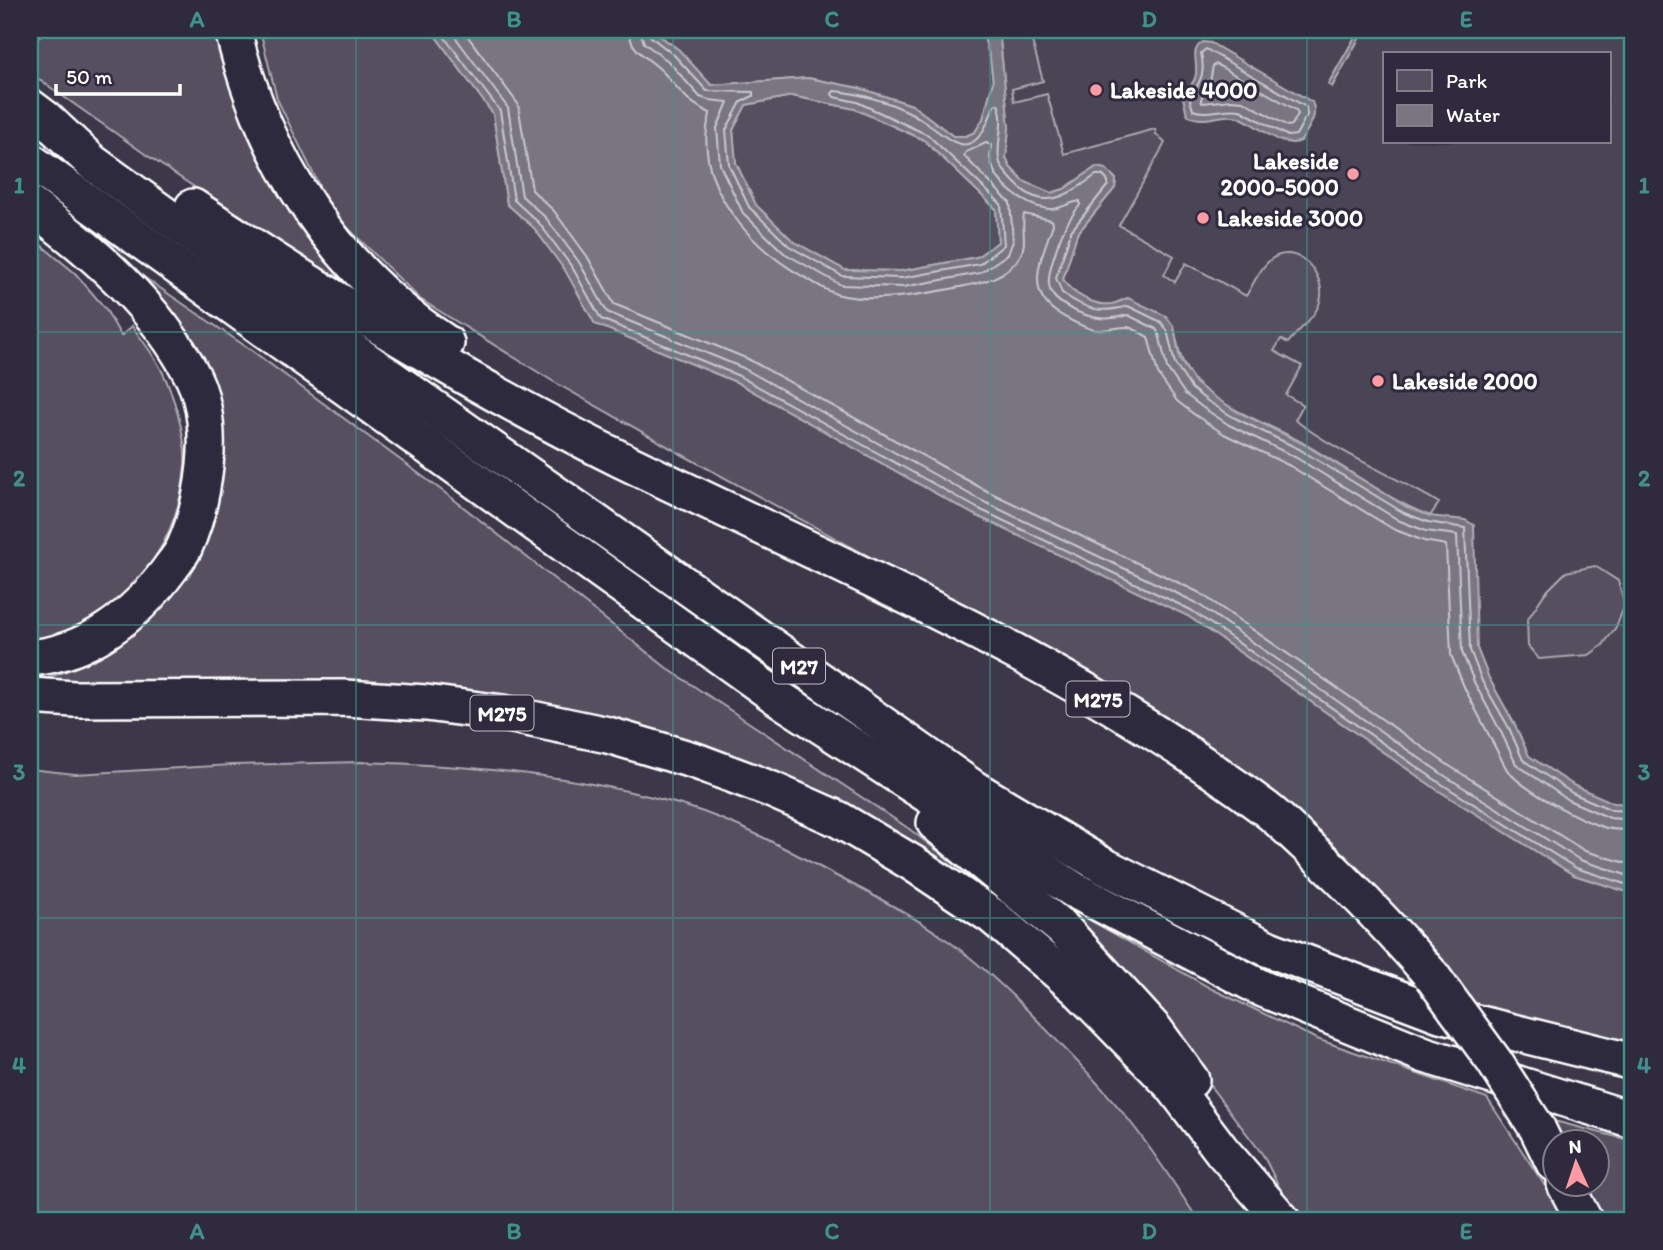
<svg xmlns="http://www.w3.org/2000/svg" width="1663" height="1250" font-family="Itim,sans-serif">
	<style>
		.built { fill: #494455; fill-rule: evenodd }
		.green { fill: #555060; stroke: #aaa8b0; stroke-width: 2 }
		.water { fill: #797682; stroke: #afadb4; stroke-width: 2; fill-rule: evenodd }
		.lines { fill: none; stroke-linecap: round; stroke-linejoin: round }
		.shore { stroke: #c9c8cd; stroke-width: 2 }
		.motorway-casing { stroke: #fff; stroke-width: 40 }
		.motorway { stroke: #2f2a3d; stroke-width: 35 }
		.motorway-bridge-casing { stroke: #fff; stroke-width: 40; stroke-linecap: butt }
		.motorway-bridge { stroke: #2f2a3d; stroke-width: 35 }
		.grid { fill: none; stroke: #3f918b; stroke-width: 2; stroke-opacity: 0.55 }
		.poi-dot { fill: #ff9aa2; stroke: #2f2a3d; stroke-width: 2.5 }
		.labels { text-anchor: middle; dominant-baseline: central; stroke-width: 6; stroke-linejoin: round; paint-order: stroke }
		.shield { fill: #2f2a3d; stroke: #c1bfc5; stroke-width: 2 }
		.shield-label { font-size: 21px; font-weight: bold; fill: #fff }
		.poi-label { font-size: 23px; font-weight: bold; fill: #fff; stroke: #2f2a3d; text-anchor: start }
		.neatline { fill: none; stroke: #3f918b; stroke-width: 2.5 }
		.grid-label { font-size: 23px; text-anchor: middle; font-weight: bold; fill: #3f918b }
	</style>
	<rect width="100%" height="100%" fill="#3c3749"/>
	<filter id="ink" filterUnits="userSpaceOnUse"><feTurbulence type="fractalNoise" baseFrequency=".0143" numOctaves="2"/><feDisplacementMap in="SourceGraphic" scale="14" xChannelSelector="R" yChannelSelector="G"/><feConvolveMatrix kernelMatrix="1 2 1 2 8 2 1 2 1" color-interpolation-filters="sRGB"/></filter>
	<g filter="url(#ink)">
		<path class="built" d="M302 30H1633V1000ZM1385 54H1609V142H1385Z"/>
		<g class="green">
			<path d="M44 30H220L378 310 145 154 30 73V50Z"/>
			<path d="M260 30H431L493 114 507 204 534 228 567 272 595 324 736 382 973 514 1188 616 1436 789 1574 875 1624 891H1633V1052L1486 1018 1268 792 1178 725 681 454 554 382 420 299 346 226 328 204 277 99Z"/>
			<path d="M652 30H982L990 58 993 82 983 119 975 132 966 136H953L912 105 859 88 808 78 711 85 679 50Z"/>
			<path d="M999 30H1029L1043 81 1012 89 1014 102 1047 94 1064 154 1155 129 1156 134 1165 143 1119 225 1174 256 1164 275 1175 282 1186 263 1246 296C1253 285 1259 269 1270 260 1297 239 1330 277 1319 305 1313 320 1297 331 1288 343L1281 339 1274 351 1302 366 1286 395 1303 405 1295 420C1340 454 1391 474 1439 503L1430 516C1386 499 1347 468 1305 444 1270 424 1229 412 1198 385 1182 369 1178 348 1174 327L1128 298C1123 300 1117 303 1112 304 1095 307 1070 294 1063 279L1077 234 1115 188 1116 179 1105 169 1096 167 1064 189 1051 193 1023 181 1010 167 1006 157 1009 128Z"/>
			<path d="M792 96 855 109 924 140 996 209 998 242 977 257 901 271 845 270 793 241 756 205 736 163 733 130 746 105Z"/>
			<path d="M30 236 75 273 105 308 121 336 132 326C142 340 154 355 162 371 173 393 187 439 185 464 181 530 143 593 85 625 68 634 48 639 30 646Z"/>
			<path d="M110 254 251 350 452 498 668 669 908 828 1024 918 912 849 643 729 30 685 74 668 140 629 199 560 219 485 218 412Z"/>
			<path d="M1595 566 1618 581 1625 605 1616 627 1603 645 1589 655 1539 659 1528 646 1527 620 1545 593 1566 572Z"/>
			<path d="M360 762C469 765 580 775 685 806 735 821 783 847 829 872 868 893 908 912 944 938 979 962 1010 992 1039 1022 1071 1055 1104 1088 1132 1124 1156 1155 1177 1188 1198 1220H30V769L75 774 232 765Z"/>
			<path d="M1026 884 1212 989 1317 1039 1487 1098 1555 1201 1565 1220H1296L1263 1155 1174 1039Z"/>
			<path d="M1550 1120 1633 1141V1220H1603L1583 1184H1596V1142L1561 1141Z"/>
		</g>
		<g class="water">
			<path d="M431 30H652L679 50 711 85 808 78 859 88 912 105 953 136H966L975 132 983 119 993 82 990 58 982 30H999L1009 128 1006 158 1010 167 1023 181 1051 193 1064 189 1096 167 1106 169 1116 179 1115 188 1077 234 1063 279C1070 293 1095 307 1112 304 1117 303 1123 300 1128 298L1166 316 1174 327 1180 360 1196 383 1210 394 1236 411 1302 443 1407 507 1430 516 1465 520 1474 525 1477 648 1489 678 1515 725 1529 756 1575 786 1614 803 1633 804V891H1624L1574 875 1436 789 1188 616 973 514 736 382 595 324 566 272 534 228 507 204 493 114ZM792 96 855 109 924 140 996 209 998 242 977 257 901 271 845 270 793 241 756 205 736 163 733 130 746 105Z"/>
			<path d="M1359 30H1364L1332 87 1328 84Z"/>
			<path d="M1203 42 1211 43 1312 102C1319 116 1308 128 1301 141 1282 150 1258 125 1241 118 1223 110 1203 127 1187 114L1183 98C1186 92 1192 85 1195 78 1200 64 1188 51 1203 42Z"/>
		</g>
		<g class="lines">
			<g class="shore">
				<path d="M439 30 500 111 514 200 539 223 572 267 601 319 739 376 977 508 1191 610 1440 783 1576 868 1625 884H1633"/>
				<path d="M450 30 508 108 522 196 546 218 579 262 607 312 743 368 980 500 1195 602 1445 776 1580 860 1626 875H1633"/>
				<path d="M463 30 518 104 532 190 554 211 587 256 614 304 748 359 985 490 1200 593 1451 767 1585 851 1633 865"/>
				<path d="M629 30C630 52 648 57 662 71 680 90 685 101 710 113 710 118 707 123 707 128 700 191 751 247 802 276 814 282 827 292 840 295 874 303 917 295 950 289 975 284 1006 280 1020 256 1028 243 1021 228 1024 214L1052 220 1053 224C1042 257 1022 293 1061 315 1072 321 1084 328 1096 330 1107 331 1121 326 1128 327 1134 328 1142 334 1148 337L1158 374 1177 401 1195 415 1224 434 1290 466 1393 529 1424 541 1446 545 1451 655 1465 689 1507 770C1524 791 1580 820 1606 828 1614 830 1624 830 1633 830"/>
				<path d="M640 30 644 43 668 61 700 97 709 100 728 102 717 128 720 165 743 213 784 253 841 285 903 287 980 273 1008 254 1013 241 1010 203 964 156 966 152 986 143 991 145C991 151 989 156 991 162 996 185 1025 206 1048 209 1059 210 1070 202 1080 201V205C1066 223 1062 231 1055 253 1044 287 1045 298 1080 313 1098 320 1109 320 1128 315L1156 329 1159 334 1167 368 1185 394 1202 407 1229 425 1295 457 1400 521 1426 531 1457 535 1462 652 1475 684 1501 732 1516 764 1568 800 1610 818 1633 820"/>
				<path d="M649 30 651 37 674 55 707 91 753 92V96L741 102 726 130 729 165 749 207 789 246 842 276 902 278 980 264 1004 245 1001 204 928 135 857 102 834 97 832 94 834 91C858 93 886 101 907 111 944 128 971 180 994 105L998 104C1006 122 996 140 999 159 1000 168 1008 175 1014 182 1044 214 1068 195 1096 175H1102L1108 181V185L1071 231 1056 278 1062 293C1087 310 1099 314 1128 306L1161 322 1167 330 1175 364 1191 388 1206 400 1233 417 1299 449 1404 513 1428 522 1465 528 1470 650 1482 681 1509 728 1523 760 1572 793 1612 810 1633 811"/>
				<path d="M1206 49 1306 107 1307 115 1296 135 1288 136 1240 110C1225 107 1207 116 1193 110L1190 100C1200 80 1206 75 1201 53Z"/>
				<path d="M1216 64 1296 110 1298 114 1292 125 1288 126 1243 101 1232 100 1202 103 1201 99 1210 82 1213 66Z"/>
			</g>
			<defs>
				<g id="motorway">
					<path d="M233 30C263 159 335 270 446 343"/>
					<path d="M30 107 46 119 93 163 367 361 973 788 1102 865 1269 949 1440 1014 1633 1062"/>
					<path d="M30 161 777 697 1074 890 1263 989 1425 1055 1633 1120"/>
					<path d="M30 205C93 251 157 306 193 377 206 403 208 438 205 466 202 494 196 522 184 548 180 556 174 563 169 570 135 616 88 653 30 658"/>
					<path d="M193 207C330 298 470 385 618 458 837 565 1070 661 1266 809 1279 819 1292 832 1304 843 1350 885 1391 929 1432 976"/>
					<path d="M30 696 74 699 345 698 426 703 503 713 608 735 696 761 770 789 838 819 914 864 992 916 1078 989 1172 1085 1222 1151 1282 1220"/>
					<path d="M935 823 1063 929 1155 1030 1191 1080"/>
					<path d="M1537 1128 1554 1163"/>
					<path d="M1565 1184 1584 1220"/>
				</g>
			</defs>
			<use href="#motorway" class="motorway-casing"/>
			<use href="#motorway" class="motorway"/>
			<defs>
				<path id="motorway-bridge" d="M1432 976 1494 1061 1537 1128"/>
			</defs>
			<use href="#motorway-bridge" class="motorway-bridge-casing"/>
			<use href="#motorway-bridge" class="motorway-bridge"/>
		</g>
	</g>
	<path class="grid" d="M356 30V1220M673 30V1220M990 30V1220M1307 30V1220M30 332H1633M30 625H1633M30 918H1633"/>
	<g class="poi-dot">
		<circle cx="1096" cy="90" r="7"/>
		<circle cx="1353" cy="174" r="7"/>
		<circle cx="1203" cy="218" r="7"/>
		<circle cx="1378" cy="381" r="7"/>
	</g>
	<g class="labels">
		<g class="shield">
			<rect x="773" y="648.5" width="52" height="35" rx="5"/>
			<rect x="1066.5" y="681.5" width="63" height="35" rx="5"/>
			<rect x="470.5" y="695.5" width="63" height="35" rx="5"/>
		</g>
		<g class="shield-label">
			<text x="799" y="666">M27</text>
			<text x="1098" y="699">M275</text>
			<text x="502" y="713">M275</text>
		</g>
		<g class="poi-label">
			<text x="1110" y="90">Lakeside 4000</text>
			<text x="1339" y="161" text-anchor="end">Lakeside<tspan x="1339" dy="26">2000-5000</tspan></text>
			<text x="1217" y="218">Lakeside 3000</text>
			<text x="1392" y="381">Lakeside 2000</text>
		</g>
	</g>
	<rect width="1663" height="1250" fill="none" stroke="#2f2a3d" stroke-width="77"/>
	<rect x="1383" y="52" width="228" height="91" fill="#2f2a3d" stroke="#827f8b" stroke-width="2"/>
	<rect x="1397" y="70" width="35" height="21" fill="#555060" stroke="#827f8b" stroke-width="2"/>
	<text x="1446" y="88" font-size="21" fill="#ffffff">Park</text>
	<rect x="1397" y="105" width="35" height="21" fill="#797682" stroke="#827f8b" stroke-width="2"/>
	<text x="1446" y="122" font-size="21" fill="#ffffff">Water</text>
	<g transform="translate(1576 1163) rotate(357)"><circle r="33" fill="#2f2a3d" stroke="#827f8b" stroke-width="2"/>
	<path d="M0-5L12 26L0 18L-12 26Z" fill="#ff9aa2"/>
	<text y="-10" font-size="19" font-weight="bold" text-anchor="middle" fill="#ffffff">N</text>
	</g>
	<path d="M56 84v10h124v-10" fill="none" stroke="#ffffff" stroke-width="3.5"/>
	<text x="66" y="84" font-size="21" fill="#ffffff" stroke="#2f2a3d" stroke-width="5" paint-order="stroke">50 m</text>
	<rect x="38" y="38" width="1586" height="1174" class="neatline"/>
	<g class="grid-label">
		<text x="197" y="27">A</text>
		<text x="514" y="27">B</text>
		<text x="832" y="27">C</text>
		<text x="1149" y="27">D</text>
		<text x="1466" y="27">E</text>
		<text x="19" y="193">1</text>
		<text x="1644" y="193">1</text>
		<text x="19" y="486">2</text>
		<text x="1644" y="486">2</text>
		<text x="19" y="780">3</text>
		<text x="1644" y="780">3</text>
		<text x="19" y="1073">4</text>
		<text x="1644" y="1073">4</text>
		<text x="197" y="1239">A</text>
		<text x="514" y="1239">B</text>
		<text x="832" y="1239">C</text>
		<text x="1149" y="1239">D</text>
		<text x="1466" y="1239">E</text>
	</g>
</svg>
